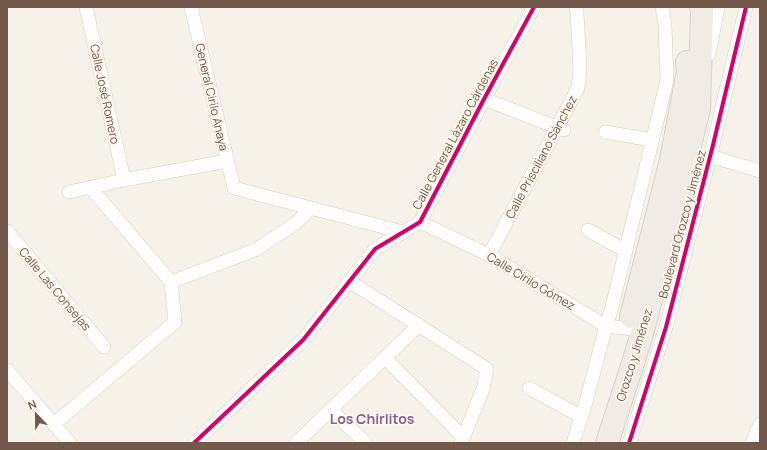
<svg xmlns="http://www.w3.org/2000/svg" width="767" height="450" font-family="Manrope,sans-serif">
	<style>
		.lines { fill: none; stroke-linecap: round; stroke-linejoin: round }
		.minor-casing { stroke: #d5cfc9; stroke-width: 14 }
		.trunk-casing { stroke: #d8cfca; stroke-width: 24 }
		.minor { stroke: #fefdfc; stroke-width: 13 }
		.trunk { stroke: #f1ebe5; stroke-width: 22 }
		.cycleway-casing { stroke: #fef7ec; stroke-width: 6 }
		.cycleway { stroke: #d6006c; stroke-width: 4 }
		.labels { text-anchor: middle; dominant-baseline: central; stroke-width: 3.5; stroke-linejoin: round; paint-order: stroke }
		.street-label { font-size: 12px; fill: #73594b; stroke: #fef7ec }
		.quarter-label { font-size: 14px; font-weight: bold; fill: #806390; stroke: #fef7ec }
	</style>
	<rect width="100%" height="100%" fill="#f6f2ea"/>
	<g class="lines">
		<defs>
			<g id="minor">
				<path d="M86 7 124 180"/>
				<path d="M191 7 234 188 403 232"/>
				<path d="M709 54 718 7"/>
				<path d="M484 99 564 130"/>
				<path d="M605 132 652 140"/>
				<path d="M710 156 760 171"/>
				<path d="M91 188 171 282"/>
				<path d="M69 192 124 180 227 161"/>
				<path d="M420 222 489 255 606 326 643 330"/>
				<path d="M588 230 626 251"/>
				<path d="M7 231 104 347"/>
				<path d="M489 255 578 88 580 68 577 13 576 7"/>
				<path d="M349 281 487 369 483 389 461 443"/>
				<path d="M171 282 255 250 296 223 311 208"/>
				<path d="M385 358 463 437"/>
				<path d="M7 370 70 443"/>
				<path d="M529 388 582 417"/>
				<path d="M331 410 366 443"/>
				<path d="M54 424 175 322 171 282"/>
				<path d="M194 443 303 340 375 249 420 222 484 99 534 7"/>
				<path d="M296 443 419 325"/>
				<path d="M573 443 586 402 606 326 611 311 667 80 665 26 662 7"/>
				<path d="M629 443 666 327 713 145 746 7"/>
				<path d="M752 443 760 424"/>
			</g>
			<g id="trunk">
				<path d="M631 317 671 160 688 71 687 62"/>
				<path d="M607 443 633 363 643 330 667 239 699 109 702 10 701 7"/>
			</g>
		</defs>
		<use href="#minor" class="minor-casing"/>
		<use href="#trunk" class="trunk-casing"/>
		<use href="#minor" class="minor"/>
		<use href="#trunk" class="trunk"/>
		<defs>
			<g id="cycleway">
				<path d="M194 443 303 340 375 249 420 222 484 99 534 7"/>
				<path d="M629 443 666 327 713 145 746 7"/>
			</g>
		</defs>
		<use href="#cycleway" class="cycleway-casing"/>
		<use href="#cycleway" class="cycleway"/>
	</g>
	<g class="labels">
		<g class="street-label">
			<text transform="translate(105 94) rotate(78)">Calle José Romero</text>
			<text transform="translate(212 97) rotate(77)">General Cirilo Anaya</text>
			<text transform="translate(455 134) rotate(-62)">Calle General Lázaro Cárdenas</text>
			<text transform="translate(541 157) rotate(-62)">Calle Prisciliano Sánchez</text>
			<text transform="translate(682 224) rotate(-75)">Boulevard Orozco y Jiménez</text>
			<text transform="translate(531 281) rotate(31)">Calle Cirilo Gómez</text>
			<text transform="translate(55 289) rotate(50)">Calle Las Consejas</text>
			<text transform="translate(634 355) rotate(-73)">Orozco y Jiménez</text>
		</g>
		<g class="quarter-label">
			<text x="372" y="418">Los Chirlitos</text>
		</g>
	</g>
	<rect width="767" height="450" fill="none" stroke="#73594b" stroke-width="16"/>
	<g transform="translate(36 414) rotate(338)" stroke="#fef7ec" stroke-width="3" paint-order="stroke">
	<path d="M0-3L7 15L0 10L-7 15Z" fill="#73594b"/>
	<text y="-6" font-size="11" font-weight="bold" text-anchor="middle" fill="#73594b">N</text>
	</g>
</svg>
